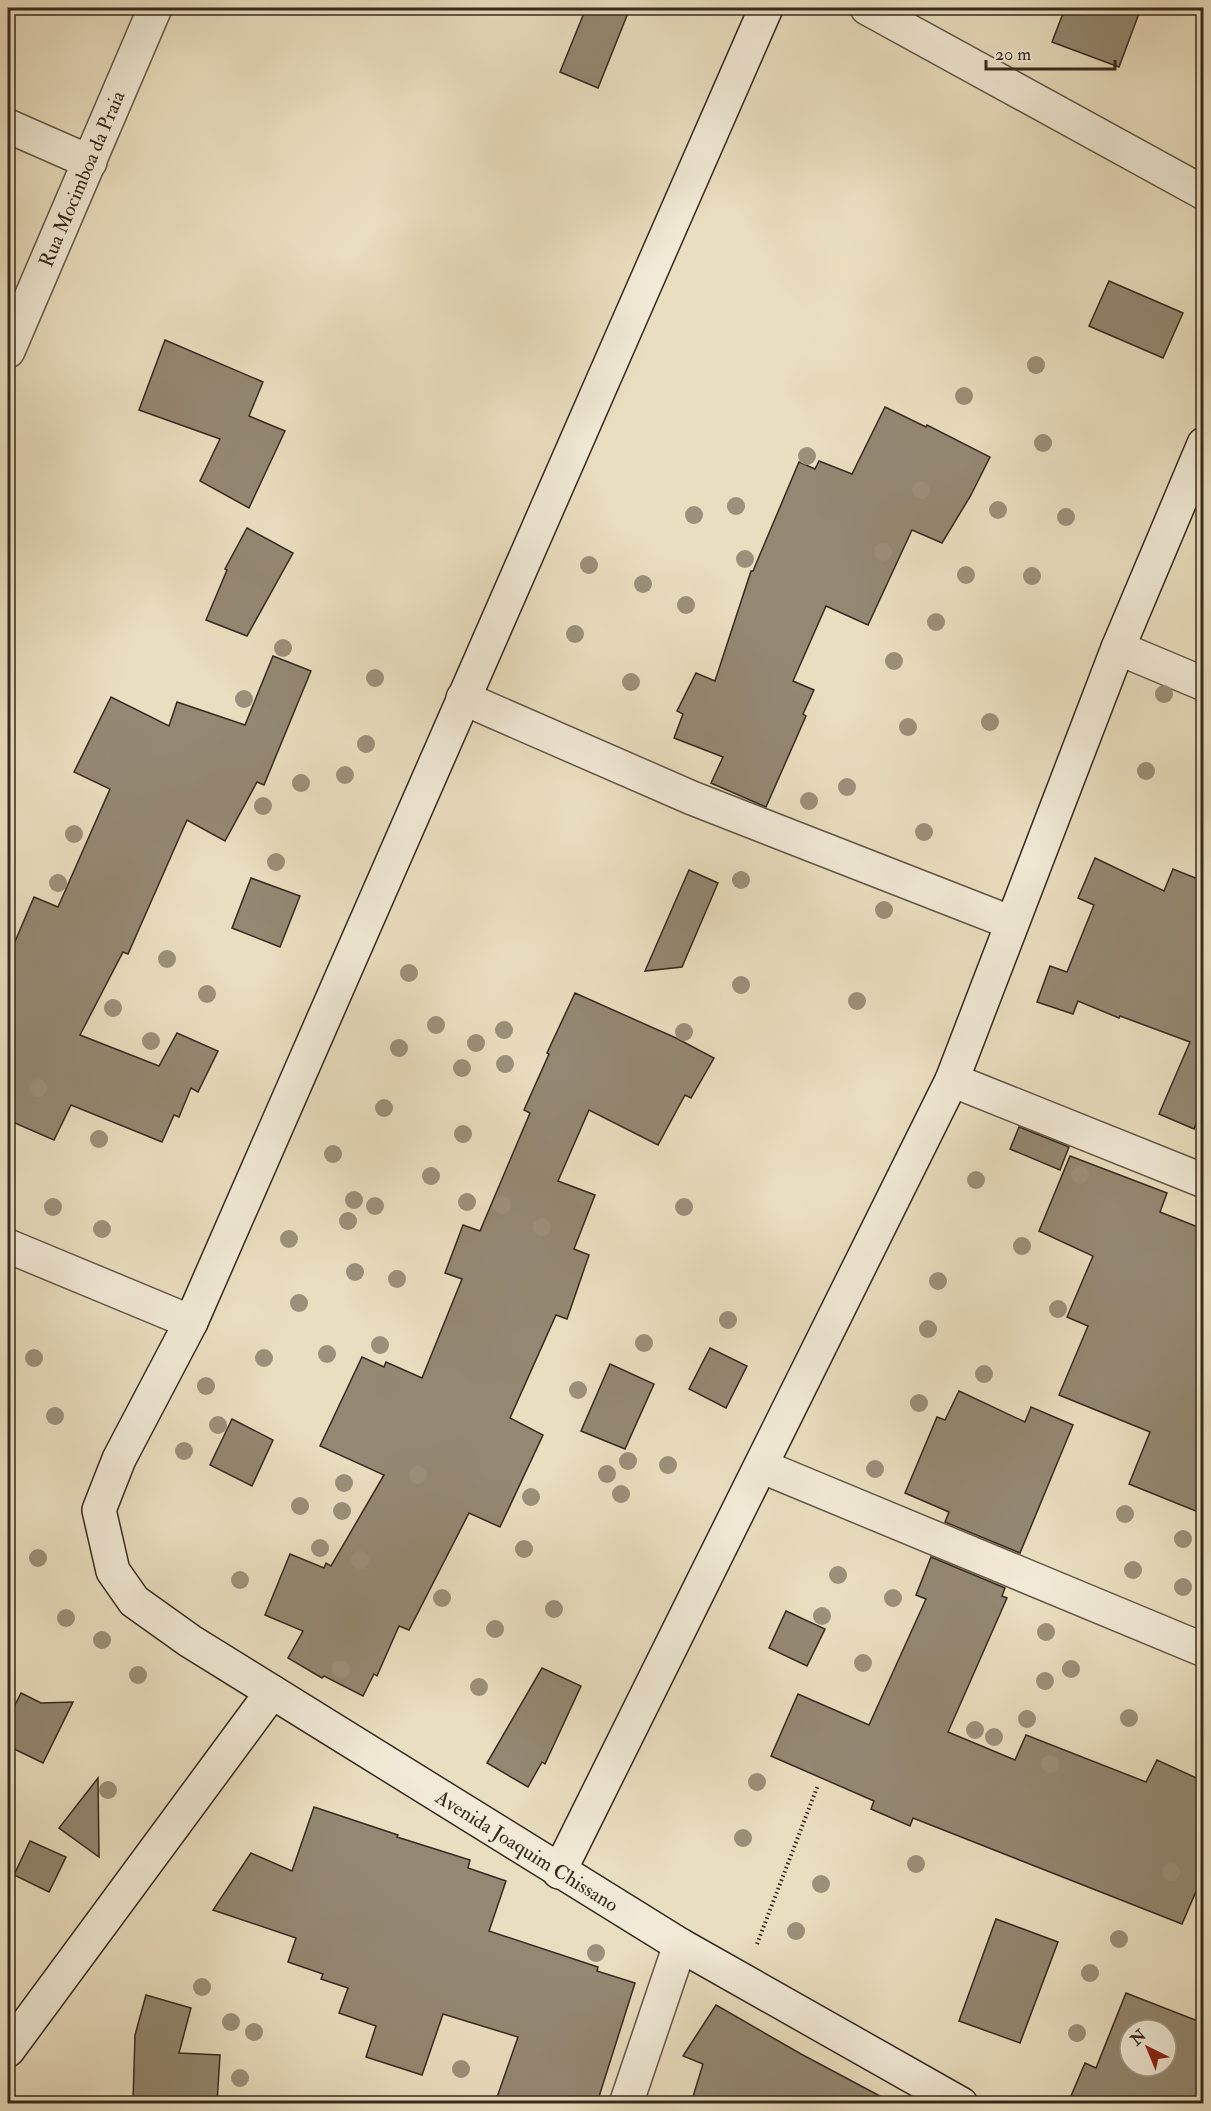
<svg xmlns="http://www.w3.org/2000/svg" width="1211" height="2111" font-family="'IM FELL Double Pica',serif">
	<style>
		.building { fill: #948872; stroke: #372b1e; stroke-width: 1.5; fill-rule: evenodd }
		.lines { fill: none; stroke-linecap: round; stroke-linejoin: round }
		.street-casing { stroke: #645846; stroke-width: 36 }
		.secondary-casing { stroke: #372b1e; stroke-width: 36 }
		.path { stroke: #372b1e; stroke-width: 4; stroke-dasharray: 1.5 3; stroke-linecap: butt }
		.street { stroke: #f1ead6; stroke-width: 33 }
		.secondary { stroke: #f1ead6; stroke-width: 33 }
		.tree { fill: #9c907a }
		.labels { text-anchor: middle; dominant-baseline: central; stroke-width: 4.5; stroke-linejoin: round; paint-order: stroke }
		.street-label { font-size: 20px; fill: #372b1e; stroke: #f1ead6 }
	</style>
	<rect width="100%" height="100%" fill="#eadec0"/>
	<filter id="stains"><feTurbulence type="fractalNoise" baseFrequency=".00333" numOctaves="4"/><feColorMatrix values="0 0 0 0 .2 0 0 0 0 .09 0 0 0 0 .02 0 0 0 .5 -.17"/></filter>
	<radialGradient id="worn" r=".72"><stop offset=".6" stop-color="#630" stop-opacity="0"/><stop offset="1" stop-color="#630" stop-opacity=".3"/></radialGradient>
	<g class="building">
		<path d="M586 8H630L598 88 560 72Z"/>
		<path d="M1065 8H1141L1119 67 1052 42Z"/>
		<path d="M1109 281 1183 313 1163 358 1089 326Z"/>
		<path d="M165 340 263 382 249 416 285 431 249 508 200 481 220 439 139 410Z"/>
		<path d="M885 407 926 427 927 425 990 457 971 495 942 543 912 530 868 625 826 606 793 681 814 690 803 714 806 716 766 807 711 783 723 757 674 738 683 714 677 711 696 673 715 681 751 571H753L799 462 815 469 819 461 852 474Z"/>
		<path d="M247 528 293 553 247 636 206 620 227 570 225 569Z"/>
		<path d="M273 656 311 671 264 785 257 782 225 841 187 820 128 954 123 952 80 1035 159 1066 177 1033 218 1051 198 1092 191 1088 179 1117 174 1115 162 1142 71 1105 54 1140 8 1120V958L34 897 58 907 110 789 74 772 111 697 169 726 177 702 245 725Z"/>
		<path d="M1095 858 1164 891 1173 869 1203 881V1106L1194 1129 1159 1114 1190 1042 1120 1016 1119 1018 1078 1001 1073 1014 1037 1002 1050 966 1067 972 1094 905 1078 898Z"/>
		<path d="M689 870 718 883 682 967 645 971Z"/>
		<path d="M251 878 300 896 280 947 232 928Z"/>
		<path d="M575 993 676 1038 714 1058 691 1098 685 1095 658 1145 589 1110 558 1181 595 1195 574 1249 589 1255 567 1319 556 1315 510 1418 543 1435 500 1527 469 1513 409 1630 399 1626 377 1676 374 1674 363 1696 324 1676 322 1678 288 1658 303 1631 265 1615 290 1554 324 1568 326 1563 331 1566 384 1475 320 1446 362 1357 384 1367 386 1362 422 1378 462 1279 445 1273 463 1225 480 1231 530 1113 524 1110 549 1054 547 1053Z"/>
		<path d="M1019 1127 1069 1147 1060 1170 1010 1149Z"/>
		<path d="M1070 1156 1167 1193 1160 1212 1203 1229V1514L1129 1484 1150 1432 1059 1395 1088 1326 1067 1317 1093 1256 1039 1231Z"/>
		<path d="M710 1348 747 1366 726 1408 689 1389Z"/>
		<path d="M610 1364 654 1384 625 1449 581 1431Z"/>
		<path d="M959 1391 1025 1422 1031 1407 1073 1425 1020 1553 945 1522 949 1512 905 1493 937 1417 945 1420Z"/>
		<path d="M232 1419 273 1440 252 1486 210 1465Z"/>
		<path d="M931 1557 1005 1588 1002 1596 1007 1598 948 1732 1015 1760 1026 1735 1146 1782 1157 1760 1203 1781V1875L1182 1924 913 1818 910 1826 871 1809 874 1801 771 1756 798 1694 869 1725 926 1599 916 1595Z"/>
		<path d="M786 1611 825 1629 807 1666 769 1648Z"/>
		<path d="M542 1668 581 1686 545 1764 542 1762 528 1787 487 1763Z"/>
		<path d="M21 1693 41 1703 73 1702 43 1763 8 1746V1719Z"/>
		<path d="M98 1778 99 1857 59 1828Z"/>
		<path d="M314 1807 398 1835 397 1837 470 1860 468 1868 506 1881 489 1931 598 1967 597 1971 635 1983 597 2103H495L518 2037 443 2014 422 2075 366 2057 376 2026 339 2013 348 1988 321 1979 323 1974 288 1962 296 1938 213 1910 251 1853 292 1871Z"/>
		<path d="M30 1841 66 1857 49 1892 14 1875Z"/>
		<path d="M996 1919 1058 1942 1020 2043 959 2021Z"/>
		<path d="M1126 1993 1203 2023V2086L1197 2103H1068L1085 2063 1096 2068ZM1130 2030H1166V2066H1130Z"/>
		<path d="M146 1995 191 2008 179 2053 220 2055 217 2103 133 2101 135 2035Z"/>
		<path d="M716 2005 801 2054 893 2103H691L703 2064 683 2056Z"/>
	</g>
	<g class="lines">
		<defs>
			<g id="street">
				<path d="M867 8 1204 193"/>
				<path d="M8 126 90 162"/>
				<path d="M8 351 155 8"/>
				<path d="M1118 648 1204 684"/>
				<path d="M463 698 692 798 1012 923"/>
				<path d="M952 1080 1204 1181"/>
				<path d="M8 1246 191 1322"/>
				<path d="M761 1466 1204 1650"/>
				<path d="M626 2104 680 1945"/>
			</g>
			<g id="secondary">
				<path d="M766 8 191 1322 119 1459 99 1510 113 1571 134 1601 190 1641 680 1945 961 2104"/>
				<path d="M559 1872 952 1080 1118 648 1204 444"/>
				<path d="M8 2050 272 1692"/>
			</g>
		</defs>
		<use href="#street" class="street-casing"/>
		<use href="#secondary" class="secondary-casing"/>
		<path class="path" d="M757 1944 818 1785"/>
		<use href="#street" class="street"/>
		<use href="#secondary" class="secondary"/>
	</g>
	<g class="tree">
		<circle cx="1036" cy="365" r="9"/>
		<circle cx="964" cy="396" r="9"/>
		<circle cx="1043" cy="443" r="9"/>
		<circle cx="807" cy="456" r="9"/>
		<circle cx="921" cy="490" r="9"/>
		<circle cx="736" cy="506" r="9"/>
		<circle cx="998" cy="510" r="9"/>
		<circle cx="694" cy="515" r="9"/>
		<circle cx="1066" cy="517" r="9"/>
		<circle cx="883" cy="552" r="9"/>
		<circle cx="745" cy="559" r="9"/>
		<circle cx="589" cy="565" r="9"/>
		<circle cx="966" cy="575" r="9"/>
		<circle cx="1032" cy="576" r="9"/>
		<circle cx="643" cy="584" r="9"/>
		<circle cx="686" cy="605" r="9"/>
		<circle cx="936" cy="622" r="9"/>
		<circle cx="575" cy="634" r="9"/>
		<circle cx="283" cy="648" r="9"/>
		<circle cx="894" cy="661" r="9"/>
		<circle cx="375" cy="678" r="9"/>
		<circle cx="631" cy="682" r="9"/>
		<circle cx="1164" cy="694" r="9"/>
		<circle cx="244" cy="699" r="9"/>
		<circle cx="990" cy="722" r="9"/>
		<circle cx="908" cy="727" r="9"/>
		<circle cx="366" cy="744" r="9"/>
		<circle cx="1146" cy="771" r="9"/>
		<circle cx="345" cy="775" r="9"/>
		<circle cx="301" cy="783" r="9"/>
		<circle cx="847" cy="787" r="9"/>
		<circle cx="809" cy="801" r="9"/>
		<circle cx="263" cy="806" r="9"/>
		<circle cx="924" cy="832" r="9"/>
		<circle cx="74" cy="834" r="9"/>
		<circle cx="276" cy="862" r="9"/>
		<circle cx="741" cy="880" r="9"/>
		<circle cx="58" cy="883" r="9"/>
		<circle cx="884" cy="910" r="9"/>
		<circle cx="167" cy="959" r="9"/>
		<circle cx="409" cy="973" r="9"/>
		<circle cx="741" cy="985" r="9"/>
		<circle cx="207" cy="994" r="9"/>
		<circle cx="857" cy="1001" r="9"/>
		<circle cx="113" cy="1008" r="9"/>
		<circle cx="436" cy="1025" r="9"/>
		<circle cx="504" cy="1030" r="9"/>
		<circle cx="684" cy="1032" r="9"/>
		<circle cx="151" cy="1041" r="9"/>
		<circle cx="476" cy="1043" r="9"/>
		<circle cx="399" cy="1048" r="9"/>
		<circle cx="505" cy="1064" r="9"/>
		<circle cx="462" cy="1068" r="9"/>
		<circle cx="38" cy="1088" r="9"/>
		<circle cx="384" cy="1108" r="9"/>
		<circle cx="463" cy="1134" r="9"/>
		<circle cx="99" cy="1139" r="9"/>
		<circle cx="333" cy="1154" r="9"/>
		<circle cx="1080" cy="1175" r="9"/>
		<circle cx="431" cy="1176" r="9"/>
		<circle cx="976" cy="1180" r="9"/>
		<circle cx="354" cy="1200" r="9"/>
		<circle cx="467" cy="1202" r="9"/>
		<circle cx="502" cy="1205" r="9"/>
		<circle cx="375" cy="1206" r="9"/>
		<circle cx="53" cy="1207" r="9"/>
		<circle cx="684" cy="1207" r="9"/>
		<circle cx="348" cy="1221" r="9"/>
		<circle cx="542" cy="1227" r="9"/>
		<circle cx="102" cy="1229" r="9"/>
		<circle cx="289" cy="1239" r="9"/>
		<circle cx="1022" cy="1246" r="9"/>
		<circle cx="355" cy="1272" r="9"/>
		<circle cx="397" cy="1279" r="9"/>
		<circle cx="938" cy="1281" r="9"/>
		<circle cx="299" cy="1303" r="9"/>
		<circle cx="1058" cy="1309" r="9"/>
		<circle cx="728" cy="1320" r="9"/>
		<circle cx="928" cy="1329" r="9"/>
		<circle cx="644" cy="1343" r="9"/>
		<circle cx="380" cy="1345" r="9"/>
		<circle cx="327" cy="1354" r="9"/>
		<circle cx="34" cy="1358" r="9"/>
		<circle cx="264" cy="1358" r="9"/>
		<circle cx="984" cy="1374" r="9"/>
		<circle cx="206" cy="1386" r="9"/>
		<circle cx="578" cy="1390" r="9"/>
		<circle cx="919" cy="1403" r="9"/>
		<circle cx="55" cy="1416" r="9"/>
		<circle cx="218" cy="1425" r="9"/>
		<circle cx="184" cy="1451" r="9"/>
		<circle cx="628" cy="1461" r="9"/>
		<circle cx="668" cy="1465" r="9"/>
		<circle cx="875" cy="1469" r="9"/>
		<circle cx="607" cy="1474" r="9"/>
		<circle cx="418" cy="1475" r="9"/>
		<circle cx="344" cy="1483" r="9"/>
		<circle cx="621" cy="1494" r="9"/>
		<circle cx="531" cy="1497" r="9"/>
		<circle cx="300" cy="1506" r="9"/>
		<circle cx="342" cy="1511" r="9"/>
		<circle cx="1125" cy="1514" r="9"/>
		<circle cx="1183" cy="1539" r="9"/>
		<circle cx="320" cy="1548" r="9"/>
		<circle cx="524" cy="1549" r="9"/>
		<circle cx="38" cy="1558" r="9"/>
		<circle cx="360" cy="1560" r="9"/>
		<circle cx="1133" cy="1570" r="9"/>
		<circle cx="838" cy="1575" r="9"/>
		<circle cx="240" cy="1580" r="9"/>
		<circle cx="1183" cy="1587" r="9"/>
		<circle cx="442" cy="1598" r="9"/>
		<circle cx="893" cy="1598" r="9"/>
		<circle cx="554" cy="1609" r="9"/>
		<circle cx="822" cy="1616" r="9"/>
		<circle cx="66" cy="1618" r="9"/>
		<circle cx="495" cy="1629" r="9"/>
		<circle cx="1046" cy="1632" r="9"/>
		<circle cx="102" cy="1640" r="9"/>
		<circle cx="863" cy="1663" r="9"/>
		<circle cx="341" cy="1669" r="9"/>
		<circle cx="1071" cy="1669" r="9"/>
		<circle cx="138" cy="1675" r="9"/>
		<circle cx="1045" cy="1681" r="9"/>
		<circle cx="479" cy="1687" r="9"/>
		<circle cx="1129" cy="1718" r="9"/>
		<circle cx="1027" cy="1719" r="9"/>
		<circle cx="975" cy="1730" r="9"/>
		<circle cx="994" cy="1737" r="9"/>
		<circle cx="1050" cy="1764" r="9"/>
		<circle cx="757" cy="1782" r="9"/>
		<circle cx="108" cy="1790" r="9"/>
		<circle cx="743" cy="1838" r="9"/>
		<circle cx="916" cy="1864" r="9"/>
		<circle cx="1171" cy="1872" r="9"/>
		<circle cx="821" cy="1884" r="9"/>
		<circle cx="796" cy="1931" r="9"/>
		<circle cx="1119" cy="1939" r="9"/>
		<circle cx="596" cy="1953" r="9"/>
		<circle cx="1090" cy="1973" r="9"/>
		<circle cx="202" cy="1987" r="9"/>
		<circle cx="231" cy="2022" r="9"/>
		<circle cx="254" cy="2032" r="9"/>
		<circle cx="1077" cy="2033" r="9"/>
		<circle cx="461" cy="2069" r="9"/>
		<circle cx="240" cy="2078" r="9"/>
	</g>
	<g class="labels">
		<g class="street-label">
			<text transform="translate(82 179) rotate(-67)">Rua Mocimboa da Praia</text>
			<text transform="translate(527 1851) rotate(32)">Avenida Joaquim Chissano</text>
		</g>
	</g>
	<rect width="1211" height="2111" fill="none" stroke="#eadec0" stroke-width="30"/>
	<rect x="9" y="9" width="1193" height="2093" fill="none" stroke="#372b1e" stroke-width="3"/>
	<rect x="15" y="15" width="1181" height="2081" fill="none" stroke="#372b1e" stroke-width="1.5"/>
	<g transform="translate(1148 2048) rotate(317)"><circle r="28" fill="#f1ead6" stroke="#a79e8c" stroke-width="1.5"/>
	<path d="M0-4.5L10 22L0 15L-10 22Z" fill="#8f2418"/>
	<text y="-9" font-size="16" font-weight="bold" text-anchor="middle" fill="#372b1e">N</text>
	</g>
	<path d="M986 60v9h129v-9" fill="none" stroke="#372b1e" stroke-width="3"/>
	<text x="995" y="60" font-size="18" fill="#372b1e" stroke="#f1ead6" stroke-width="4.5" paint-order="stroke">20 m</text>
	<rect width="100%" height="100%" filter="url(#stains)"/>
	<rect width="100%" height="100%" fill="url(#worn)"/>
</svg>
